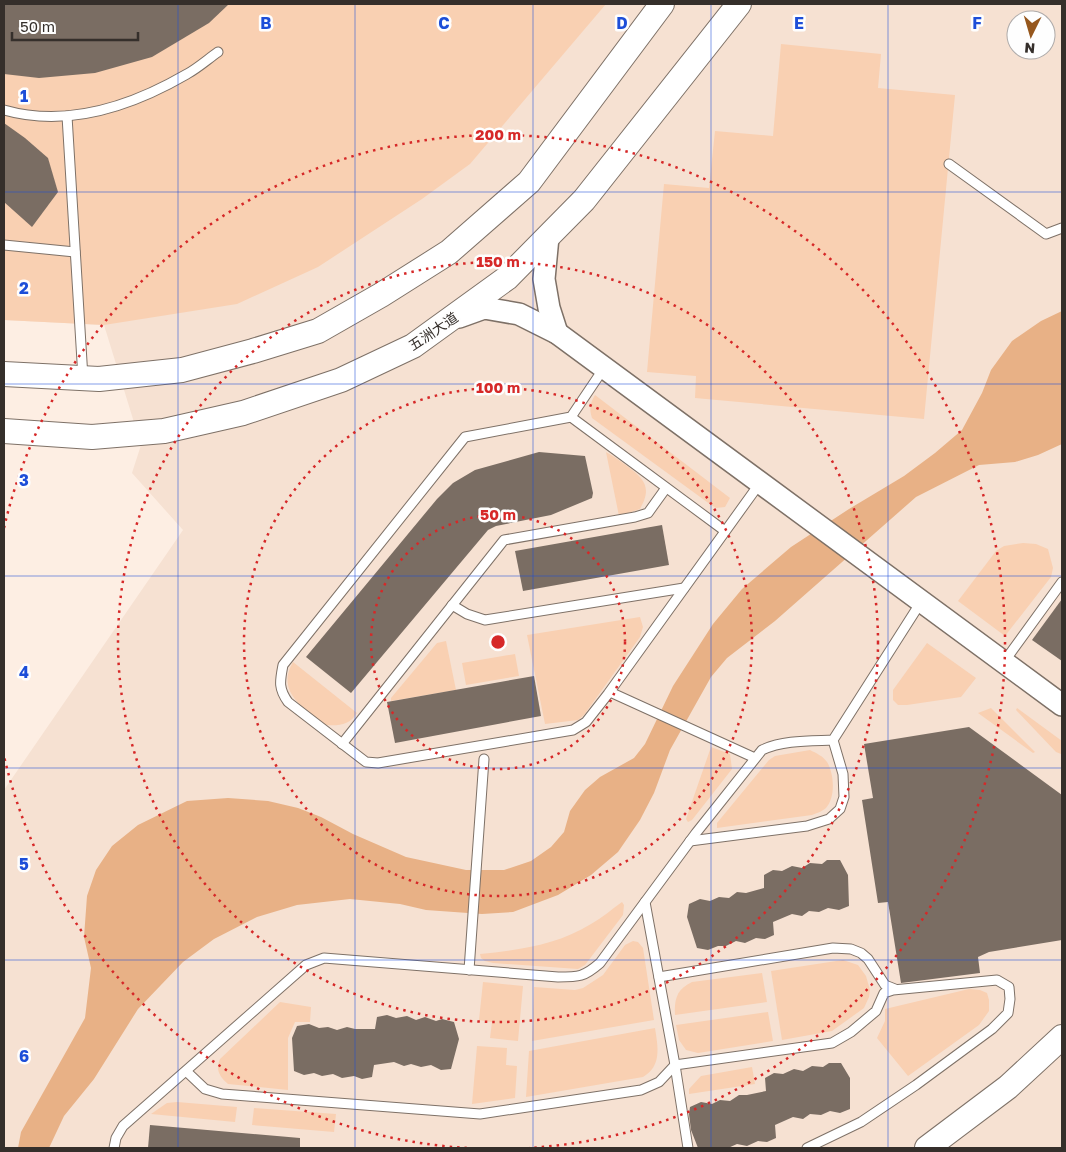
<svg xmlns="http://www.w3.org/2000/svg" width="1066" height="1152" font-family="'Golos Text','Noto Sans SC',sans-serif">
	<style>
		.built { fill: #f6e1d2; fill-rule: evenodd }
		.green { fill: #f9d0b2 }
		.water { fill: #e8b186 }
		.building { fill: #7a6d63 }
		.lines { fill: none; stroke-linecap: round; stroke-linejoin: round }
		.service-casing { stroke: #7e7167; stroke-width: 11 }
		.tertiary-casing { stroke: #7e7167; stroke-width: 24 }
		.secondary-casing { stroke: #7e7167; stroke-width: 26 }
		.service { stroke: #fff; stroke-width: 9 }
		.tertiary { stroke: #fff; stroke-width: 21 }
		.secondary { stroke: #fff; stroke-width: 24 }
		.grid { fill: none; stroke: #1d4ed8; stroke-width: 1; stroke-opacity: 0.55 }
		.ring { fill: none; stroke: #d62828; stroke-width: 2.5; stroke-dasharray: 2.5 5 }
		.labels { text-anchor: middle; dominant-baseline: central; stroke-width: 5; stroke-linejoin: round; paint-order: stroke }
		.street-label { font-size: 14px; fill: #352f2b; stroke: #fefefe }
		.grid-label { font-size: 16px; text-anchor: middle; font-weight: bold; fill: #1d4ed8; stroke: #fefefe; stroke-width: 5; stroke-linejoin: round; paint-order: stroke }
		.centre { fill: #d62828; stroke: #fefefe; stroke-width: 2.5 }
		.ring-label { font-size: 15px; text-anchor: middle; font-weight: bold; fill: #d62828; stroke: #fefefe; stroke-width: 5; stroke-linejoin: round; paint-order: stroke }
	</style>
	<rect width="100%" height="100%" fill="#fdeee3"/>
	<path class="built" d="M4 4H1062V1148H4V790L183 530 132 473 141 445 104 325 4 320ZM1016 20H1046V50H1016Z"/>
	<g class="green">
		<path d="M4 4H606L470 164 422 199 318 267 237 304 104 325 4 320Z"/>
		<path d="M781 44 881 54 878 88 955 95 924 419 695 398 696 376 647 372 664 184 709 188 715 131 773 136Z"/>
		<path d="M595 395 730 498 725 507 716 508 707 502 592 418C589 409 590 403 595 395Z"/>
		<path d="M606 452C614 456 620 461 627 466 645 479 652 488 640 509L619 516Z"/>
		<path d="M1023 543 1036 544 1048 549 1053 568 1051 577 1005 636 958 601 996 551 1004 546Z"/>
		<path d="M640 617 643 627 640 637 584 715 578 720 545 724 527 635Z"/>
		<path d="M446 641 456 690 391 701V698L437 643Z"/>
		<path d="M927 643 976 678 961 697 907 705H898L893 700V690Z"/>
		<path d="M515 654 519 676 466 685 462 663Z"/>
		<path d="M293 662 357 713C350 725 339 726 325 725 305 709 275 692 293 662Z"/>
		<path d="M991 708 1035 752 1033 753 978 713Z"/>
		<path d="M1017 708 1062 741 1061 754 1056 752 1016 710Z"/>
		<path d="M711 747 730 754 732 769 692 820 688 822 686 819Z"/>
		<path d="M810 750C816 753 823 756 827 762 834 773 836 797 826 808 823 811 817 813 812 815L717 828V823L769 760 775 756Z"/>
		<path d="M622 902 624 905 623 915 585 965 578 969 493 963 485 961 481 958 480 954C519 950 557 945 591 924 602 918 612 909 622 902Z"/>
		<path d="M633 941 638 942 643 948 654 1020 532 1041 534 987 575 990 583 988 603 975 625 945Z"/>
		<path d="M843 960 858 965 866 976 870 990 869 997 864 1008 832 1031 782 1040 771 971Z"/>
		<path d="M762 973 767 1002 675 1015C674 999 677 989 692 982Z"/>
		<path d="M483 982 523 986 518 1041 490 1038 492 1022 479 1020Z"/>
		<path d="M969 989 980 990 987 993 989 1000V1011L979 1025 908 1076 877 1038 885 1021V1009Z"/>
		<path d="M280 1002 311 1007 310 1022H295L288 1038V1090L228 1084C220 1077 215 1070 220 1059Z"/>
		<path d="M768 1012 773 1041 698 1053 686 1050 679 1040 676 1025Z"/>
		<path d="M655 1028C658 1047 662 1066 643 1077L526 1097 529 1051Z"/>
		<path d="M477 1046 507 1048 506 1065 517 1066 515 1098 472 1104Z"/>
		<path d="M752 1067 755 1084 689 1094V1089L701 1076Z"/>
		<path d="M177 1102 237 1107 235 1122 151 1114 167 1103Z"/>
		<path d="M254 1108 336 1114 334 1132 252 1125Z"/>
	</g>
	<path class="water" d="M1062 311V444L1038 455 1015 462 979 465 916 497 775 621 727 658 711 677 670 750 654 793 640 820 618 852 591 875 558 895 513 912 482 914 426 910 400 904 350 899 297 905 257 917 214 939 183 962 138 1009 94 1079 64 1116 49 1148H18L21 1132 85 1018 91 968 84 937 87 896 96 870 112 846 138 825 187 801 228 798 268 801 298 808 321 817 353 834 406 857 466 870H504L531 861 551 847 564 832 570 811 585 790 600 777 634 758 645 744 673 686 713 624 742 589 791 547 849 509 904 476 935 453 962 430 982 393 991 370 1012 341 1041 321Z"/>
	<g class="building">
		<path d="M4 4H229L209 23 152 57 95 73 39 78 4 74Z"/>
		<path d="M4 123 25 138 48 158 58 192 32 227 4 202Z"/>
		<path d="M539 452 585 456 593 493 592 498 551 515 496 526 488 530 351 693 306 657 437 499 453 483 475 470Z"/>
		<path d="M662 525 669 565 523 591 515 551Z"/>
		<path d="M1062 599V661L1032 640Z"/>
		<path d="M534 676 541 716 395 743 387 702Z"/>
		<path d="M969 727 1062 795V940L989 952 978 957 980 973 901 983 888 902 878 903 862 800 873 798 864 744Z"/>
		<path d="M827 860H840L848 875 849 906 839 910 828 908 819 912 809 911 802 916 792 914 773 922 774 935 765 939 756 938 745 943 736 941 726 946H718L708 950 697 948 687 917 689 904 700 899 710 901 719 897 729 898 737 892 746 893 764 888V875L773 870 782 871 792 866 802 868 810 863 822 864Z"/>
		<path d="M387 1015 396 1018 407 1016 416 1020 425 1017 436 1021 442 1019 454 1022 459 1039 451 1069 441 1070 431 1065 421 1067 411 1064 404 1066 394 1062 374 1065 372 1077 362 1079 354 1076 342 1078 333 1074 322 1076 314 1073 304 1075 294 1071 292 1038 297 1026 309 1024 319 1028 328 1027 337 1030 347 1027 355 1029H375L377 1017Z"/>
		<path d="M829 1063H841L850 1078V1109L840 1113 830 1111 821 1115 810 1114 803 1119 793 1117 775 1125 776 1138 767 1142 758 1141 747 1146 737 1144 728 1148H698L691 1130 689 1114 690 1107 701 1102 712 1104 720 1100 730 1101 739 1095H747L766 1091 765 1078 774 1073 783 1074 794 1069 803 1071 812 1066 823 1067Z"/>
		<path d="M150 1125 300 1138V1148H148Z"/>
	</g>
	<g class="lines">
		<defs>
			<g id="service">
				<path d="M4 110C67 128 132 106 187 74 198 68 208 59 218 52"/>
				<path d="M67 116 83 378"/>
				<path d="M949 164 1046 234 1062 228"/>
				<path d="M4 245 75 252"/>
				<path d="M604 368 571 417 465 437 283 665C280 681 278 688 288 702L366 762 378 763 573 730 586 722 608 694 760 483"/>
				<path d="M571 417 725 531"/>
				<path d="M452 605 467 614 485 620 684 588"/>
				<path d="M1004 662 1062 582"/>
				<path d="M610 692 755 758"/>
				<path d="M342 744 504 540 635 517 648 513 666 488"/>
				<path d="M690 841 807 826 829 819 840 809 844 797 843 774 833 740"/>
				<path d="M645 902 675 1065 688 1148"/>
				<path d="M469 970 484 759"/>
				<path d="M659 977 833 948 851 949 861 953 868 959 885 985 895 989"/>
				<path d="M186 1071 205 1089 222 1094 480 1114 641 1090 659 1082 675 1065 832 1043 851 1032 876 1011 884 993 893 990 997 980 1009 987 1010 999 1008 1013 992 1029 916 1085 861 1122 807 1148"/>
				<path d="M114 1148 116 1138 123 1126 306 965 324 958 558 977C579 977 584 977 600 963L696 833 762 750C783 740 810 741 833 740L921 602"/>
			</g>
			<g id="tertiary">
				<path d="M548 237 544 279 549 308 557 333"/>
				<path d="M459 317 484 308 519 314 557 333 1062 705"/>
			</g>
			<g id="secondary">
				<path d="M4 374 99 379 182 370 253 351 318 331 381 295 449 252 529 182 662 4"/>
				<path d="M4 431 92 437 164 431 243 413 341 380 413 346 507 278 584 200 739 4"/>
				<path d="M927 1148 1008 1087 1062 1037"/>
			</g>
		</defs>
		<use href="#service" class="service-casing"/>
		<use href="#tertiary" class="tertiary-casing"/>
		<use href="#secondary" class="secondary-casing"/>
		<use href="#service" class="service"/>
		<use href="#tertiary" class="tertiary"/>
		<use href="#secondary" class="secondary"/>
	</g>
	<path class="grid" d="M178 4V1148M355 4V1148M533 4V1148M711 4V1148M888 4V1148M4 192H1062M4 384H1062M4 576H1062M4 768H1062M4 960H1062"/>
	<g class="ring">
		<circle cx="498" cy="642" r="127"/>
		<circle cx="498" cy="642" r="254"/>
		<circle cx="498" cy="642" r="380"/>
		<path d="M467 1148A507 507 0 0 1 4 756M4 528A507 507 0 1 1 529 1148"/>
	</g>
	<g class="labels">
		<g class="street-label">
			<text transform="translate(433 331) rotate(-34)">五洲大道</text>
		</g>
	</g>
	<g class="grid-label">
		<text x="266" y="29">B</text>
		<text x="444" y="29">C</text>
		<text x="622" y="29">D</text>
		<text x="799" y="29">E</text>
		<text x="977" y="29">F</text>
		<text x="24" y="102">1</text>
		<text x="24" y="294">2</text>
		<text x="24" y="486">3</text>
		<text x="24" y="678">4</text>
		<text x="24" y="870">5</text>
		<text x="24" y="1062">6</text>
	</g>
	<circle cx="498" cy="642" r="8" class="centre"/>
	<g class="ring-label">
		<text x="498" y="140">200 m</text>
		<text x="498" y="267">150 m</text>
		<text x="498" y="393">100 m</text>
		<text x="498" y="520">50 m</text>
	</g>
	<rect width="1066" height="1152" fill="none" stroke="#352f2b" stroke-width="10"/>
	<g transform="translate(1031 35) rotate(185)"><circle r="24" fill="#fefefe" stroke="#aeabaa"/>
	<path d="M0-4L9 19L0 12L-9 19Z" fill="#96571d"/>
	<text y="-8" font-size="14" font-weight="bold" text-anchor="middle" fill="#352f2b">N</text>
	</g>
	<path d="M12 32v8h126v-8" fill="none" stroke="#352f2b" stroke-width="2.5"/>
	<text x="20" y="32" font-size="15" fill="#352f2b" stroke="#fefefe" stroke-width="4" paint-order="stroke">50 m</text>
</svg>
